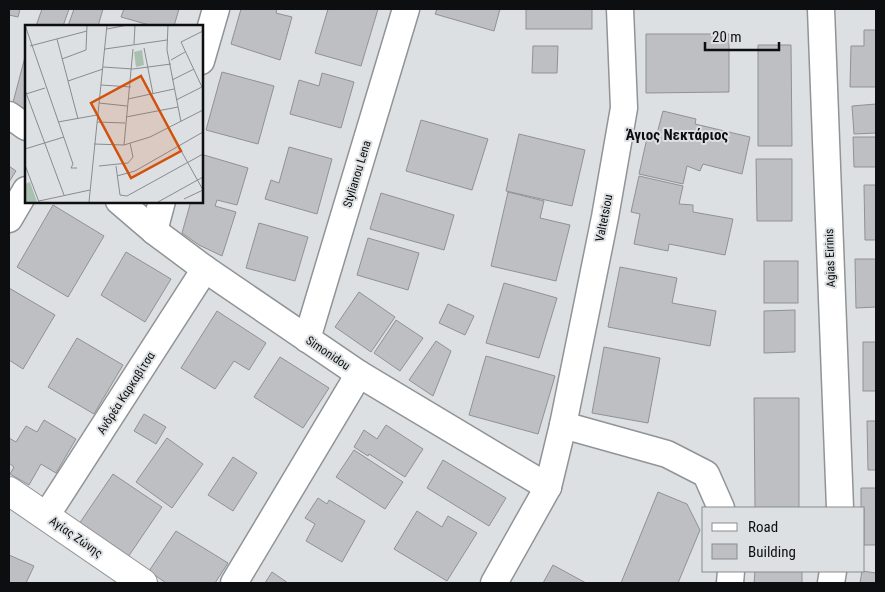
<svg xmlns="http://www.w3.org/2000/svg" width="885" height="592" font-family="'Roboto Condensed',sans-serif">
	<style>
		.building { fill: #bebfc2; stroke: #919195 }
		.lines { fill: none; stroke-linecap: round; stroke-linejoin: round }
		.street-casing { stroke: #919496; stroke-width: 29 }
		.secondary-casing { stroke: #919496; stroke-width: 30 }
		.street { stroke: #fff; stroke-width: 26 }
		.secondary { stroke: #fff; stroke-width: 28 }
		.labels { text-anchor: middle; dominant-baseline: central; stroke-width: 4; stroke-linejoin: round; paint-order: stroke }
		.street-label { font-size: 12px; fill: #0d0e0f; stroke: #dce0e2 }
		.quarter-label { font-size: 15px; font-weight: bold; fill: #0d0e0f; stroke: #dce0e2 }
		.inset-road { fill: none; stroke: #898c8e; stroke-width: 1 }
		.view { fill: #d2520c; fill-opacity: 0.15; stroke: #d2520c; stroke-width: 2.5 }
		.inset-edge { fill: none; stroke: #0d0e0f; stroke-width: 2.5 }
	</style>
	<rect width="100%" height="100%" fill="#dce0e2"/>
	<g class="building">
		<path d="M9 9H20L18 17 9 15Z"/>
		<path d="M42 9H69L63 26H36Z"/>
		<path d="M74 9H103L98 26H68Z"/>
		<path d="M124 9H179L174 26H153L121 17Z"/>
		<path d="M241 9H277L276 13 292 17 280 60 231 44Z"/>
		<path d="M328 9H378L361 66 315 53Z"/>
		<path d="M437 9H500L494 31 435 14Z"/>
		<rect x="526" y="9" width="66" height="20"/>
		<path d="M864 30H876V87H850L851 46H864Z"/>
		<path d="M646 34H729V92L646 93Z"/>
		<path d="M758 45H791L792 146H758Z"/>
		<path d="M533 46H558L557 73H532Z"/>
		<path d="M25 57H26V115L11 110Z"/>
		<path d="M222 72 274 86 258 144 206 130Z"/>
		<path d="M322 73 354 82 341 128 290 114 299 80 319 86Z"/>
		<path d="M876 104V133L854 134 852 106Z"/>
		<path d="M663 111 696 119 695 124 750 137 742 174 703 164 700 171 687 166 683 184 639 174 647 138 655 141Z"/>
		<path d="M421 120 488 139 472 190 406 171Z"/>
		<path d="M519 134 585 150 572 206 506 191Z"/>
		<path d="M853 137H876V167H854Z"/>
		<path d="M289 147 332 159 317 214 265 199 271 180 279 183Z"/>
		<path d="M204 155 248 168 237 205 217 200 215 206 236 212 222 256 199 245 182 233 191 201H201V164Z"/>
		<path d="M756 159H792V221H757Z"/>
		<path d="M9 166 16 171 9 182Z"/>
		<path d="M639 176 683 186 679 204 693 205V212L733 219 725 255 669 244 668 251 634 244 640 214 631 212Z"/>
		<path d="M864 185H876V240H865Z"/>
		<path d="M508 192 544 201 540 218 570 225 556 281 491 266Z"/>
		<path d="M381 193 454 215 444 250 370 229Z"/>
		<path d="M53 205 104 236 68 297 17 267Z"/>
		<path d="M259 223 308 237 295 281 246 268Z"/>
		<path d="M368 238 419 253 408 290 357 275Z"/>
		<path d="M126 252 171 279 145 322 101 295Z"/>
		<path d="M855 259H876V307L856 308Z"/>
		<rect x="764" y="261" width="34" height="42"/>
		<path d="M620 267 677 278 672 303 716 311 710 346 608 327Z"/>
		<path d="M504 283 557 298 539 358 486 343Z"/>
		<path d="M9 288 55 315 23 369 9 360Z"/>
		<path d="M359 292 395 317 371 352 335 327Z"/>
		<path d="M448 304 474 316 465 335 439 323Z"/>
		<path d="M795 310V352L764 353V311Z"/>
		<path d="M217 311 266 343 249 370 234 361 215 389 181 368Z"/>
		<path d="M396 320 423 338 400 371 374 353Z"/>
		<path d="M77 338 123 365 94 414 48 387Z"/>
		<path d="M436 341 451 351 433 396 409 380Z"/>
		<rect x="863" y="342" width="13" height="49"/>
		<path d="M604 347 660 358 648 423 592 413Z"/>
		<path d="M486 356 555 376 538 434 469 415Z"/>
		<path d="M280 357 329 388 303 428 254 397Z"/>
		<path d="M754 398H799V508H755Z"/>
		<path d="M144 414 166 427 156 444 134 431Z"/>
		<path d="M44 420 76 439 56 473 41 464 29 485 10 474 14 467 9 463V438L16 442 26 426 37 432Z"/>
		<path d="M867 421H876V470H868Z"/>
		<path d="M386 425 423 449 405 477 369 454 368 456 354 447 364 430 377 439Z"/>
		<path d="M167 438 203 464 172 508 136 482Z"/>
		<path d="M354 450 403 482 385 509 336 477Z"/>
		<path d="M233 457 257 473 233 511 208 495Z"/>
		<path d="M443 460 506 498 489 526 427 488Z"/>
		<path d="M113 474 162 507 128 557 79 524Z"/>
		<path d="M861 488H876V545H864V508H861Z"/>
		<path d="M658 492 687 504 700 530 678 583H621Z"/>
		<path d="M318 498 327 504 329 500 365 521 342 562 306 541 315 524 305 518Z"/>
		<path d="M417 511 442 527 448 516 477 533 447 581 394 549Z"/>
		<path d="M176 531 228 563 215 583H166L149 571Z"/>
		<path d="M9 555 34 566 26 583H9Z"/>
		<path d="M553 565 586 583H543Z"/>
		<path d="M755 571H802V583H754Z"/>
		<path d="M862 571 876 573V583H860Z"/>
		<path d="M272 572 288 583H265Z"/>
	</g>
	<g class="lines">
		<defs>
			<g id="street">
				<path d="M821 9 840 508"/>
				<path d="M201 61 216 9"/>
				<path d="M9 115 26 127"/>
				<path d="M119 201 154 231 205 269 359 374 548 487"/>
				<path d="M9 219 26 190"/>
				<path d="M154 231 162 201"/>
				<path d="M307 339 406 9"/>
				<path d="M563 425 667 454 706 474 721 508"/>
				<path d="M46 516 205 269"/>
				<path d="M234 583 359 374"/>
				<path d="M494 583 548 487 563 425 605 217 624 108 620 9"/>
				<path d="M730 583 731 571"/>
				<path d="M831 583 833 571"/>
			</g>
			<path id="secondary" d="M9 491 143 583"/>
		</defs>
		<use href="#street" class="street-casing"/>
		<use href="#secondary" class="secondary-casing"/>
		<use href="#street" class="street"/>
		<use href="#secondary" class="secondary"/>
	</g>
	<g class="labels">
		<g class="street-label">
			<text transform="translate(357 174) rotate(-73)">Stylianou Lena</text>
			<text transform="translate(604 218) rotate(-79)">Valtetsiou</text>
			<text transform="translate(830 258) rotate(-92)">Agias Eirinis</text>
			<text transform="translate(328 353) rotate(34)">Simonidou</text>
			<text transform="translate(126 393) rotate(-57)">Ανδρέα Καρκαβίτσα</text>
			<text transform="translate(76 537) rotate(35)">Αγίας Ζώνης</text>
		</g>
		<g class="quarter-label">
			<text x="677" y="135">Άγιος Νεκτάριος</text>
		</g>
	</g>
	<g transform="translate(25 25)">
		<rect width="178" height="178" fill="#dce0e2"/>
		<path d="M117 25 119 40 111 42 109 27ZM5 157 12 177H0V159Z" fill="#a9c0b0"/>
		<path class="inset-road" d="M0 0 48 139 46 143H52M143 0 142 25 156 97M82 4 103 0M32 14 53 94M109 19 110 0M5 21 62 6M119 23 128 69M80 24 142 15M37 34 61 25 62 0M146 35 160 27M78 42 108 44 146 39M147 55 169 44M43 56 78 44M76 60 106 62M177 62 156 17 178 6M0 65 39 170M1 69 20 63M103 74 149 64M151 75 177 62M74 78 102 81M101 92 153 82M33 97 72 90M72 97 100 98M144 104 178 165M69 119 99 120 125 112 178 85M99 120 108 24M0 124 39 112M0 140 14 177M74 141 103 138 108 132 105 118M91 141 95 170 102 171 178 129M92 151 110 146 178 107M159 174 178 165M14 176 65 165M64 177 82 0M133 177 178 152"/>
		<path class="view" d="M116 51 156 126 106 153 66 78Z"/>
		<rect width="178" height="178" class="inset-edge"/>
	</g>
	<rect width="885" height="592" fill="none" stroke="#0d0e0f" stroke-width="20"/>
	<rect x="702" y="507" width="162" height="65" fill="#dce0e2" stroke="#898c8e"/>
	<rect x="712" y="523" width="25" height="8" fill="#ffffff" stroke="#898c8e"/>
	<text x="748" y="532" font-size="15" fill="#0d0e0f">Road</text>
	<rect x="712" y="544" width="25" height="15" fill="#bebfc2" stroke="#898c8e"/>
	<text x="748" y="557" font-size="15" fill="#0d0e0f">Building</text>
	<path d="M705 42v8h74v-8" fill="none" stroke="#0d0e0f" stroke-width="2.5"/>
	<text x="712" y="42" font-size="15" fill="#0d0e0f" stroke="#dce0e2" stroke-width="4" paint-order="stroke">20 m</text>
</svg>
